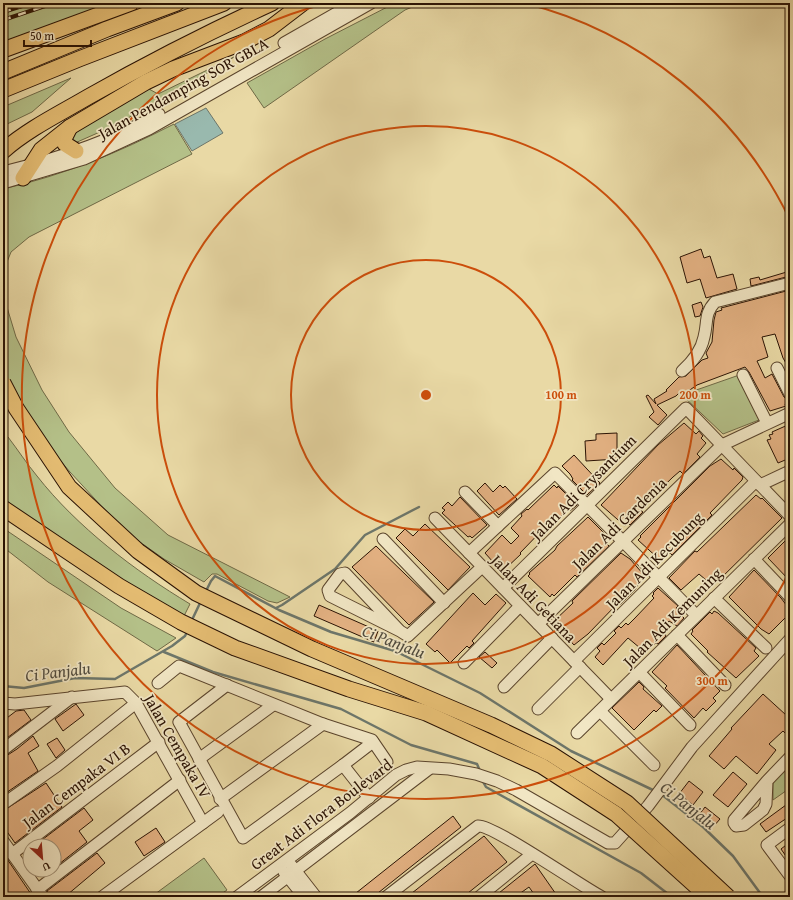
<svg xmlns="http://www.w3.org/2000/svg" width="793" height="900" font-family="'Gentium Book Plus',serif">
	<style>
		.green { fill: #b4c088; stroke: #6f6946 }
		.water { fill: #99b9ae; stroke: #6d766a }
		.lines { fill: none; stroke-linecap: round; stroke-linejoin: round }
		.stream { stroke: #6d766a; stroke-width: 2.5 }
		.building { fill: #e3b182; stroke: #2a1203 }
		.minor-casing { stroke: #5a442c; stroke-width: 13 }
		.highway-casing { stroke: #2a1203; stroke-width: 17 }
		.minor { stroke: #f1e6c4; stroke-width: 11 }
		.highway { stroke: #e4bc72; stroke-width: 15 }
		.rail-casing { stroke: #2a1203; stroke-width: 4 }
		.rail { stroke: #f1e6c4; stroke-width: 2.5; stroke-dasharray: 8; stroke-linecap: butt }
		.highway-bridge-casing { stroke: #2a1203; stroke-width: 17; stroke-linecap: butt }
		.highway-bridge { stroke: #e4bc72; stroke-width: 15 }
		.ring { fill: none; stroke: #cc4e0b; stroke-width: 2 }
		.labels { text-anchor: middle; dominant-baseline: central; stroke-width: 3.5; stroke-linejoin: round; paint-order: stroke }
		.street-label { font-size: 16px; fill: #2a1203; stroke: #f1e6c4 }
		.water-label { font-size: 17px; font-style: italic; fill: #514c3f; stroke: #f1e6c4 }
		.centre { fill: #cc4e0b; stroke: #f1e6c4; stroke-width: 2 }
		.ring-label { font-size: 12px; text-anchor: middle; font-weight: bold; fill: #cc4e0b; stroke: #f1e6c4; stroke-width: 3.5; stroke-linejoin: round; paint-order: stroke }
	</style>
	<rect width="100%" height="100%" fill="#e9d9a5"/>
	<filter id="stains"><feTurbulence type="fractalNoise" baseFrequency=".005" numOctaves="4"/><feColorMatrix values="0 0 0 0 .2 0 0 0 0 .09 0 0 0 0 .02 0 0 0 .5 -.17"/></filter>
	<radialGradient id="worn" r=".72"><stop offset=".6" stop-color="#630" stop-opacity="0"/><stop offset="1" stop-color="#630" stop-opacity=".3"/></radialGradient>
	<g class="green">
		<path d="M3 3H110L3 42Z"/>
		<path d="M395 3H422L405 10 264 108 247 83 325 39Z"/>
		<path d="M234 57C182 88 132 119 75 143L72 140V135L80 128 149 89 158 94Z"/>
		<path d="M71 78 32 112 3 126V107Z"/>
		<path d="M174 124 192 154 29 237 11 252 3 272V189C64 175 118 153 174 124Z"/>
		<path d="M3 294 16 337 42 390 69 432 115 488 168 535 290 597 277 603 268 601 217 574H212L204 582 164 559 137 540 106 511 70 472 44 441 3 370Z"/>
		<path d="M745 373 764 418 723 434 682 395Z"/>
		<path d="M8 437C18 450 27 464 37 476 77 527 135 571 190 604L184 616 111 573 3 499V439Z"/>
		<path d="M3 528 121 608 176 638 157 651 48 582 3 547Z"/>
		<path d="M790 763V788L773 800V781Z"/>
		<path d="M204 858 227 890 217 897H151Z"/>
	</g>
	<path class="water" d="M206 108 223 133 192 151 175 124Z"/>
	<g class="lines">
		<g class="stream">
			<path d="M206 591 211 581 215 576 279 610 331 632 395 651 480 693 571 751 655 791"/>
			<path d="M276 608 282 605 335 569 365 535 419 507"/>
			<path d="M191 622 201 601"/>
			<path d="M164 652 213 672 341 709 411 745 477 764 480 771"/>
			<path d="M3 686 24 688 75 678 115 679 172 646 185 636 188 630"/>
			<path d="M482 780 486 787 641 873 672 897"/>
			<path d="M661 794 703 827 733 856 763 897"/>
		</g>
	</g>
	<g class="building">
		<path d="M701 249 704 258 710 256 717 278 733 274 737 289 706 298 700 279 687 283 680 257Z"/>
		<path d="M790 271V276L751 286 750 279 759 277 760 280Z"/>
		<path d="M790 290V370L783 358 775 334 762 337 768 357 757 361 765 378 772 374 784 397 790 402 785 404 786 406 770 411 749 372 745 367 697 385 684 394 681 391 676 396 657 405 667 415 658 425 649 417 654 412 646 396 648 395 656 404 654 399 667 391 666 390 679 377 686 376 702 360 708 358 706 353 712 342 714 320 716 312 722 310 721 308Z"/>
		<path d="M701 302 703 307 700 316 695 317 692 305Z"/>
		<path d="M684 423 696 434 699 431 703 436 701 438 706 443 697 454 700 457 683 474 680 471 673 477 642 507 640 510 643 512 630 525 628 523 625 526 601 505 658 445Z"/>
		<path d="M790 424V458L778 463 767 440 771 439 769 435 773 434 772 432Z"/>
		<path d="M617 433V459L586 461 585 441 596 440V434Z"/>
		<path d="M574 455 600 483 587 495 572 480 573 479 570 474 562 466Z"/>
		<path d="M721 459 733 470 734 468 743 477 742 480 710 513 712 515 672 555 670 553 660 560 638 540 641 537 640 536 710 466Z"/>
		<path d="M485 483 493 492 500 485 503 488 505 486 517 499 499 515 477 491Z"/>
		<path d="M554 485 557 488 558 486 577 505 570 511 568 509 558 520 556 518 550 522 520 553 521 554 502 572 485 553 502 535 511 544 519 536 511 528 522 516 521 514 527 509 528 510Z"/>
		<path d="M756 495 761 499 762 498 782 518 713 586 699 574 681 590 669 578 695 551 697 552Z"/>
		<path d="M460 497 487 525 472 538 470 536 468 537 442 513 445 510 442 508 448 502 452 506Z"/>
		<path d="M588 517 611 540 607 544 609 546 577 577 575 575 554 596 552 594 550 597 528 576 530 574 529 573 555 550 557 546Z"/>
		<path d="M425 524 470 567 448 590 396 538 405 529 413 536Z"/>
		<path d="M790 536V581L768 558Z"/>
		<path d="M376 546 434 602 409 625 352 567Z"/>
		<path d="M621 553 630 559 644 575 635 590 620 605 618 603 588 634 574 645 553 622 573 603 572 601Z"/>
		<path d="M754 570 781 598 790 610V613L769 634 761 629 729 597Z"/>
		<path d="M658 588 678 606 676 608 684 615 682 616 684 618 677 626 669 621 663 629 666 632 665 634 666 636 658 644 656 643 646 653 628 638 603 665 595 657 600 651 597 648 602 643 604 645 616 633 614 631 619 626 621 628 626 623 628 625 635 618 654 598 652 596 654 594 653 593Z"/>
		<path d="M473 593 485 605 496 594 506 603 472 641 474 643 469 648 467 646 450 663 437 650 435 652 426 644Z"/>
		<path d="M319 605 378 631 374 642 314 616Z"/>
		<path d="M714 611 718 613 756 648 754 651 759 656 736 678 707 652 708 651 691 634 693 631 692 630 710 612 712 614Z"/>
		<path d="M677 645 720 691 713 698 716 701 706 711 703 708 694 718 665 688 667 686 652 672Z"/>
		<path d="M485 652 497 663 492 668 479 657Z"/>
		<path d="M639 682 644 687 643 689 662 706 656 712 654 710 634 730 612 708Z"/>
		<path d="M763 694 786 715 790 711V738L783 731 769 744 776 750 757 774 736 756 724 769 709 756 732 729 731 728Z"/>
		<path d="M76 704 84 715 63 731 55 719Z"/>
		<path d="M24 710 31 720 3 741V721L16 711Z"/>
		<path d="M33 736 39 746 28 753 38 771 3 795V758L17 749Z"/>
		<path d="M57 738 65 750 56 758 47 744Z"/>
		<path d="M733 772 747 784 728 807 713 795Z"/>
		<path d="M689 781 703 792 693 805 679 794Z"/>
		<path d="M46 783 62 807 15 843 3 826V811Z"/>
		<path d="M790 802V816L766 832 760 824Z"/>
		<path d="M705 807 720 819 713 827 699 815Z"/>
		<path d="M84 808 93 820 79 831 87 842 54 868V846H34Z"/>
		<path d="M453 816 461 827 403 873 373 897H351Z"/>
		<path d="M156 828 165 842 144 856 135 842Z"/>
		<path d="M484 836 507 862 478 885 463 897H407Z"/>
		<path d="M790 842V862L781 849Z"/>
		<path d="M3 853 31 894 34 897H3Z"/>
		<path d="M97 853 105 863 67 895 65 893 59 897H50L47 891Z"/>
		<path d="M535 864 558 897H536L529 887 515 897H494Z"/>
	</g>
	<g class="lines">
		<defs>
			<g id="minor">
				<path d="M284 43 354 3"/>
				<path d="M3 172C57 159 110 142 159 114"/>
				<path d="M3 183 84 159 149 129 371 3"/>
				<path d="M777 368 790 394"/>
				<path d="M682 371C692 362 701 352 704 337 708 322 704 314 715 302L790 283"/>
				<path d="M743 375 767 423"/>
				<path d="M760 485 790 471"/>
				<path d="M465 492 498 526"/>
				<path d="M435 518 611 699"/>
				<path d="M383 539 444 603"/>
				<path d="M469 553 555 473 696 615"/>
				<path d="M754 559 790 597"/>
				<path d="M503 588 686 408 790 516"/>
				<path d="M714 598 766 648"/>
				<path d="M538 624 722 445 790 413"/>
				<path d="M400 631 345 573 340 574 328 590 330 596 400 631 408 636 482 567"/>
				<path d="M677 635 725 685"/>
				<path d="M574 661 756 481"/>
				<path d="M464 663 520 606"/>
				<path d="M640 673 690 725"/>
				<path d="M158 683 179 666 323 724 372 740 387 762"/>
				<path d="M227 685 179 722 243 838 343 765"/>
				<path d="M504 687 552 638"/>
				<path d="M3 703 15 704 125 692 136 703 203 823"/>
				<path d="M538 709 580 667"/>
				<path d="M600 711 654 765"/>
				<path d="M577 733 790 524"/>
				<path d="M3 750 72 697"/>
				<path d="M199 759 273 705"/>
				<path d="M767 781 734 820V823L736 826 744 825 763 810 766 804 767 781 790 757"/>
				<path d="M369 798 343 765 373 742"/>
				<path d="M220 799 323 724"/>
				<path d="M3 804 57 766 136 703"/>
				<path d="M790 828 767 845 790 876"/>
				<path d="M3 841 43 897"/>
				<path d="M12 854 159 742"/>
				<path d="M291 865 316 897"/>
				<path d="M284 872 304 897"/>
				<path d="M37 890 180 780"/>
				<path d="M102 897 218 812"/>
				<path d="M237 897 350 813 396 775 406 770 417 767 449 769 476 774 497 781 516 790 608 843H615L648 806 692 747 790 639"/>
				<path d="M261 897 429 769"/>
				<path d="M386 897 478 826C492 824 581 886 602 897"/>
				<path d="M479 897 532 854"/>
			</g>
			<g id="highway">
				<path d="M3 50 131 3"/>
				<path d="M3 72 107 29 177 3"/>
				<path d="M3 90 79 59 224 3"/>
				<path d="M70 127 64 139 65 144 76 151"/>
				<path d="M3 151C28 129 59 114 88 97 148 63 209 32 272 3"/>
				<path d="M23 178 41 150 70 127 146 82 173 69 244 42 269 29 303 3"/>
			</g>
		</defs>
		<use href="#minor" class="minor-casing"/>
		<use href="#highway" class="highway-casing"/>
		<use href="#minor" class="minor"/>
		<use href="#highway" class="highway"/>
		<defs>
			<g id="rail">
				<path d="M3 12 32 3"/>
				<path d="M3 20 54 3"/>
			</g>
		</defs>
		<use href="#rail" class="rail-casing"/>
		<use href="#rail" class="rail"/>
		<defs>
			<g id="highway-bridge">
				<path d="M3 383 16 408 69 487 138 551 196 593 312 649 491 725 551 754 627 803 728 897"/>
				<path d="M3 508 119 586 181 622 235 648 349 689 426 713 542 766 616 814 708 897"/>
			</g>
		</defs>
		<use href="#highway-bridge" class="highway-bridge-casing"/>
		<use href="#highway-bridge" class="highway-bridge"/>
	</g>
	<g class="ring">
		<circle cx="426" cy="395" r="135"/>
		<circle cx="426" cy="395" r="269"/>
		<path d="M789 572A404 404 0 1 1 328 3M524 3A404 404 0 0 1 789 218"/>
	</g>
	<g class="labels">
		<g class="street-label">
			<text transform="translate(183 88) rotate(-29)">Jalan Pendamping SOR GBLA</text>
			<text transform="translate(583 487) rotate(-45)">Jalan Adi Crysantium</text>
			<text transform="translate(619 523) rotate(-44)">Jalan Adi Gardenia</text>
			<text transform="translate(654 560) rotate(-45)">Jalan Adi Kecubung</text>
			<text transform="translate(534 598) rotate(46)">Jalan Adi Getiana</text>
			<text transform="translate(672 617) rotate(-45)">Jalan Adi Kemuning</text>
			<text transform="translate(178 746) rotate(60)">Jalan Cempaka IV</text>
			<text transform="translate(76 785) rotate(-37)">Jalan Cempaka VI B</text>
			<text transform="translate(321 814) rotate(-37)">Great Adi Flora Boulevard</text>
		</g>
		<g class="water-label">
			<text transform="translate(394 641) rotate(21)">Ci Panjalu</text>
			<text transform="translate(58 671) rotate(-7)">Ci Panjalu</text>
			<text transform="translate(689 805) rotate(38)">Ci Panjalu</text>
		</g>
	</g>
	<circle cx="426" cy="395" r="6" class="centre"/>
	<g class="ring-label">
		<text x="561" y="399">100 m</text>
		<text x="695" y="399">200 m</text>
		<text x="712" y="685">300 m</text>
	</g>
	<rect width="793" height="900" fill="none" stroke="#e9d9a5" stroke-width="16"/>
	<rect x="4" y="4" width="785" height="892" fill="none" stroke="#2a1203" stroke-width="2"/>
	<rect x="8" y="8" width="777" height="884" fill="none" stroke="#2a1203"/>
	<g transform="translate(42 858) rotate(154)"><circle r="19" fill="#f1e6c4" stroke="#a19177"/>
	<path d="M0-3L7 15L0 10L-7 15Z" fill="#8f2418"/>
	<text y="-6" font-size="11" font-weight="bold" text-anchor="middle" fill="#2a1203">U</text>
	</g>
	<path d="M24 40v6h67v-6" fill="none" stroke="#2a1203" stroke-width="2"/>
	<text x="30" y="40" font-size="12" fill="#2a1203" stroke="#f1e6c4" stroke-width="3" paint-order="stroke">50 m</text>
	<rect width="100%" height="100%" filter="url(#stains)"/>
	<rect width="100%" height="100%" fill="url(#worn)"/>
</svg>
